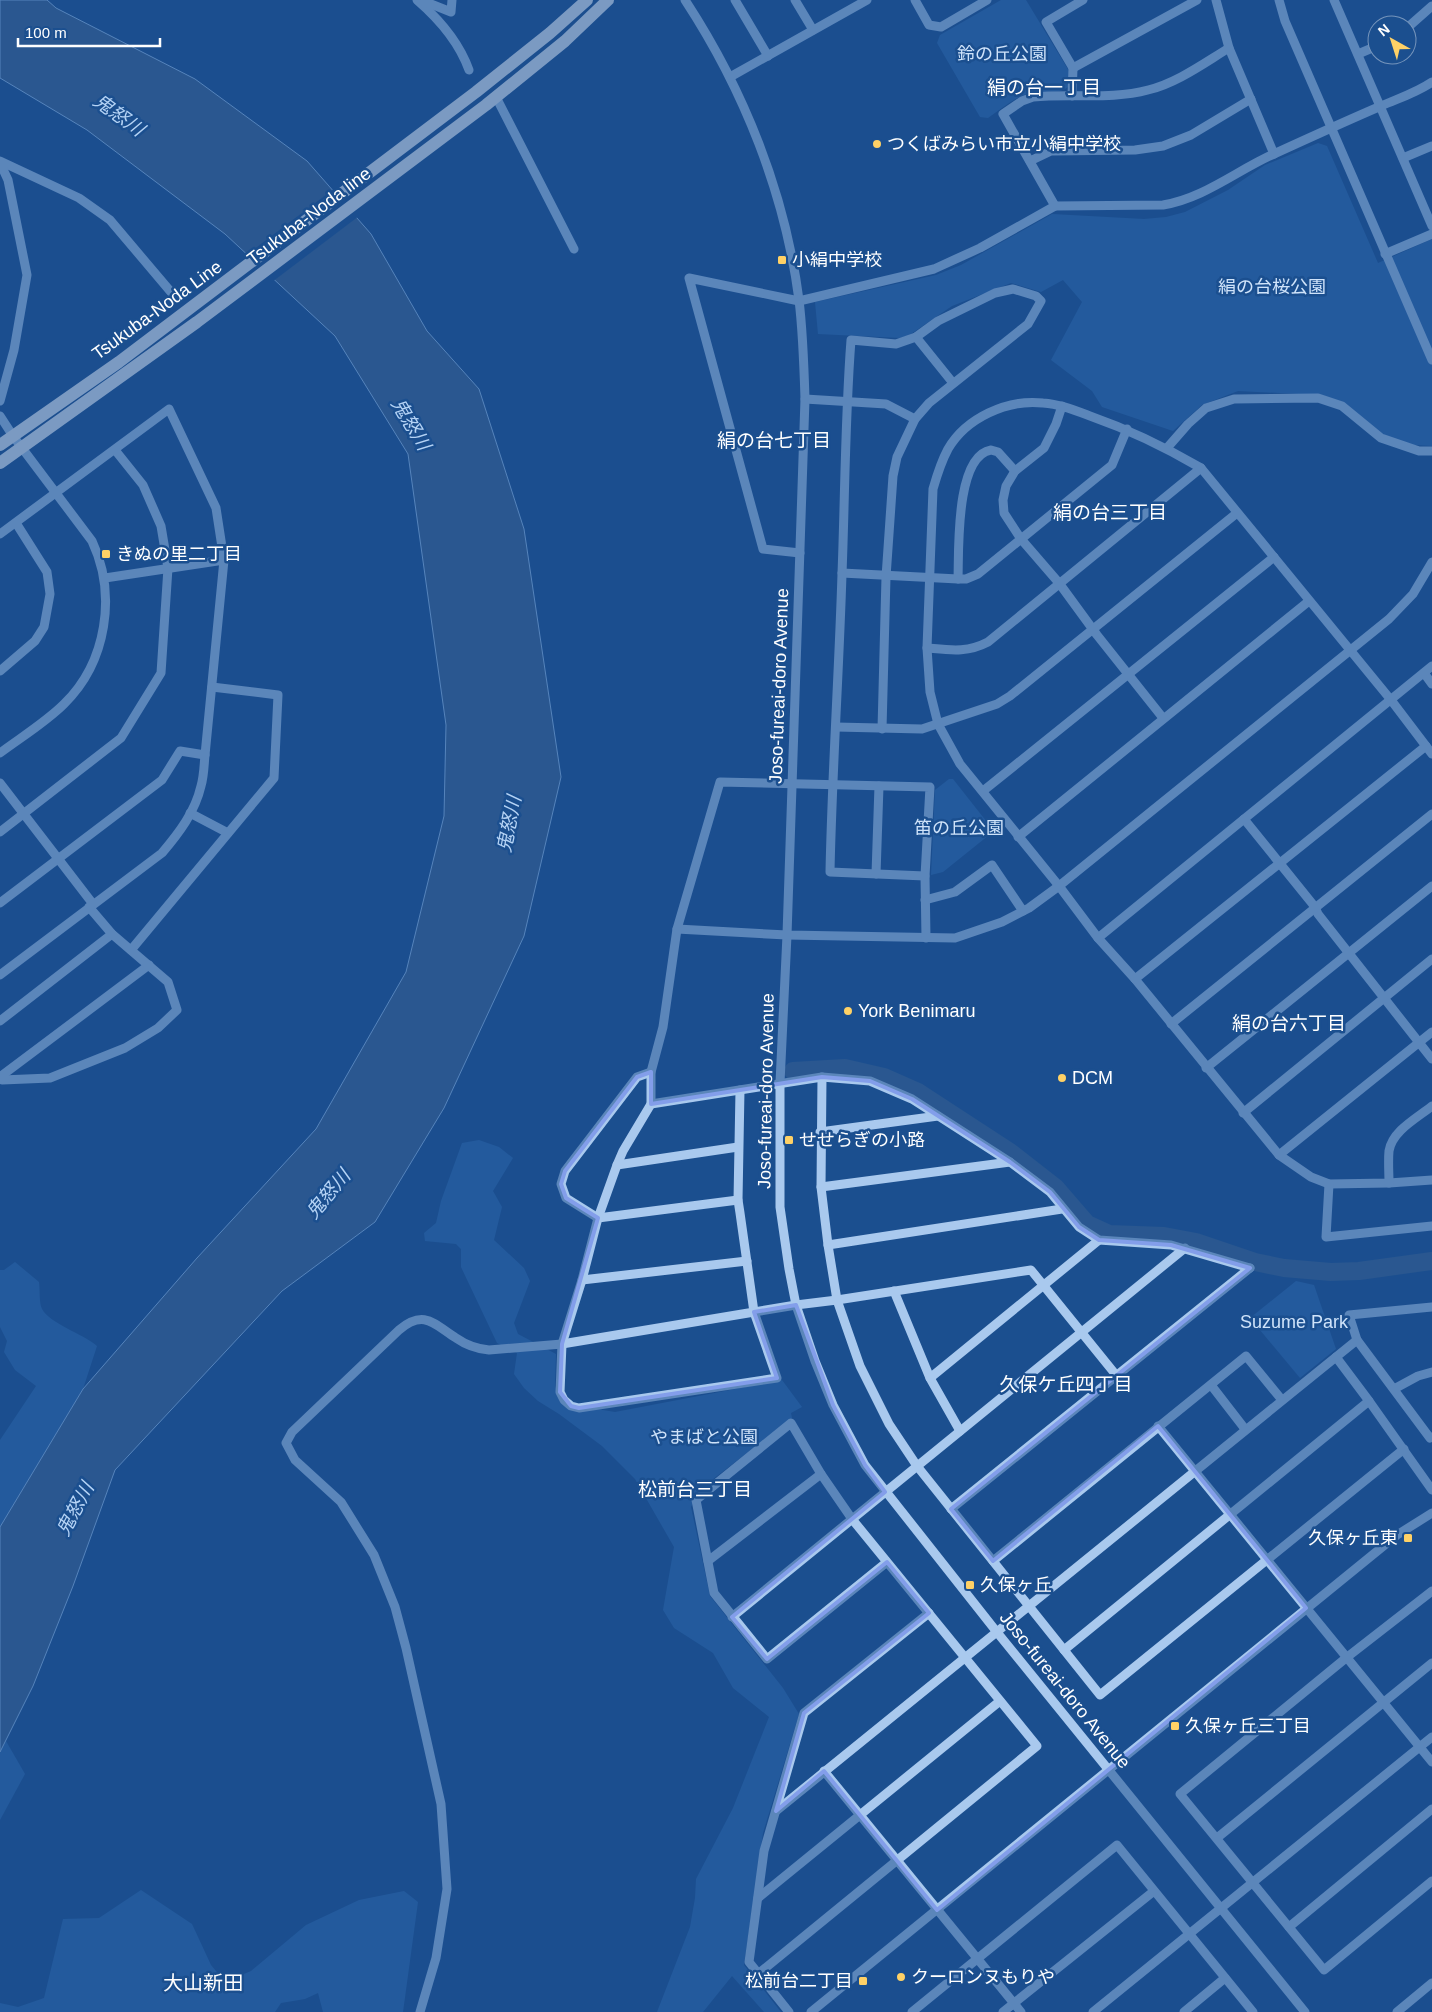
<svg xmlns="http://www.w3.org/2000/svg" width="1432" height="2012" font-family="Arial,'Noto Sans JP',sans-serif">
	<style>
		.green { fill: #2e69ad }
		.water { fill: #3c6290; stroke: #9cc4f0 }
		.pier { fill: #1b4f8f }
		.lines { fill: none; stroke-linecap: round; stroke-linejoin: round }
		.river { stroke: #3c6290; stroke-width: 18 }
		.minor { stroke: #a9c9ee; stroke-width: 9 }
		.major { stroke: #f0f6ff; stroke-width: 12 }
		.marked { fill: none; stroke: #839eea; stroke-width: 4; stroke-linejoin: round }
		.poi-dot { fill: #ffd166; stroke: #1b4f8f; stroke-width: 2 }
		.labels { text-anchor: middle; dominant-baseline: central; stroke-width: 5; stroke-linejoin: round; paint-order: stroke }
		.park-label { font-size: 18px; fill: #cfe3fa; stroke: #1b4f8f }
		.poi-label { font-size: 18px; fill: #fff; stroke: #1b4f8f; text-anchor: start }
		.street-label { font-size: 18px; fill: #fff; stroke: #1b4f8f }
		.neighbourhood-label { font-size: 19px; fill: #fff; stroke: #1b4f8f }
		.water-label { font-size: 19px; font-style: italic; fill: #b5d3f5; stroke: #1b4f8f }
		.quarter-label { font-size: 20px; fill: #fff; stroke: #1b4f8f }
	</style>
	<rect width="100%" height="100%" fill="#1b4f8f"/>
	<g class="green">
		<path d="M1001 0H1026L1069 71 1068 87C1059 95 1041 90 1029 93 1014 98 1001 109 988 118L980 117 937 43 940 35Z"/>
		<path d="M1318 143 1327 146 1378 263 1432 239V446L1413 445 1384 435 1342 402 1318 395 1238 391 1202 405 1173 431 1102 407 1092 391 1051 360 1082 302 1063 280 1041 292 1011 283 952 306 908 336 900 338 818 334 815 302 936 275 961 265 1052 214 1144 219 1166 217 1185 212 1228 190 1265 165Z"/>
		<path d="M949 779H953L994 831 943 872 931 875 935 790Z"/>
		<path d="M479 1140 499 1147 513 1158 493 1191 502 1207 494 1240 524 1268 530 1281 514 1323 518 1334 556 1354 555 1386 561 1403 615 1412 782 1380 802 1407 791 1413 792 1418 699 1490 691 1507 710 1596 783 1688 799 1714 763 1833 744 1965 781 2012H764L732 1976 703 2012H657L690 1927 695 1898 696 1879 733 1808 769 1717 733 1688 713 1653 674 1628 663 1610 674 1547 635 1479 602 1446 559 1414 538 1401 524 1388 514 1374 517 1353 497 1343 461 1267V1249L456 1244 425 1241 424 1233 436 1223 441 1201 462 1143Z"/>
		<path d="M15 1262 39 1282C40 1290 39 1303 42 1309 50 1324 82 1333 97 1346L83 1389 0 1527V1440L36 1386 15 1370 4 1352 7 1341 0 1327V1270H4Z"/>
		<path d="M1296 1281 1314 1285 1336 1349 1300 1378 1250 1318Z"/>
		<path d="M6 1741 25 1774 0 1820V1752Z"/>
		<path d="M141 1890 192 1924 211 1965 225 1982 251 1971 306 1925 359 1900 404 1891 418 1902 403 2012H323L318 1993 305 1999 281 2003 275 2012H0V2003L18 2007 44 1998 63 1919 99 1918Z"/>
	</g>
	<path class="water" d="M0 0H47L56 8 195 79 307 161 371 234 427 331 479 389 524 529 561 777 524 936 444 1108 375 1222 282 1291 115 1470 73 1586 33 1686 0 1752V1527L83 1389 197 1258 316 1129 406 972 444 816 446 725 408 454 335 336 225 234 87 130 0 78Z"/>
	<path class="pier" d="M335 188 359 216 272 282 245 256Z"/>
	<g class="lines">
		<path class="river" d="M793 1071 845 1068 884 1077 918 1092 1010 1152 1055 1187 1087 1224 1109 1234 1164 1236 1196 1242 1255 1262 1284 1268 1331 1272 1359 1271 1432 1261"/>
		<g class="minor">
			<path d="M417 0C439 19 459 42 469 70"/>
			<path d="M421 0 451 12 452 0"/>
			<path d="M685 0C744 90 785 193 799 300 803 333 804 366 805 399L787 935 780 1083V1207L789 1269 796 1305 815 1361 833 1405 865 1465 996 1631 1305 2012"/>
			<path d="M735 0 768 56"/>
			<path d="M795 0 813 30"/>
			<path d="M915 0 929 25 941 27 987 0"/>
			<path d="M1216 0 1229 48 1274 154"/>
			<path d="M1279 0 1285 21 1432 360"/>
			<path d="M1334 0 1432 226"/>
			<path d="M1407 28 1432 6"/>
			<path d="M1358 54 1377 46"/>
			<path d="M1073 68 1197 0"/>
			<path d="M730 77 867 0"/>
			<path d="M1072 96 1073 68 1046 22 1083 0"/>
			<path d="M496 97 574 249"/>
			<path d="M1403 158 1432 146"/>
			<path d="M0 161 79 198 110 220 176 298"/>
			<path d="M1030 161 1051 151 1135 150 1163 146 1191 135 1251 99"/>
			<path d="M0 163 8 180 27 275 14 350 0 401"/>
			<path d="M1055 206 1003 114 1022 101 1033 97C1071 93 1111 100 1148 90 1177 83 1204 63 1229 48"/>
			<path d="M1385 254 1432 234"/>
			<path d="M916 337 953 383"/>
			<path d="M805 399 886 404 915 419"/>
			<path d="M1062 406 1056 424 1044 448 1015 471 1006 486 1003 500 1004 513 1021 539 1059 583 1097 635 1163 718"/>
			<path d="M0 416 13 436 92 541C117 594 107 662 64 704 46 722 20 738 0 753"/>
			<path d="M1167 448 1188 424 1206 408 1234 399 1318 398 1342 406 1381 438 1419 451H1432"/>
			<path d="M0 534 169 409 216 508 224 560 205 755C204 765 204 776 201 786 195 812 179 833 162 853L0 975"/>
			<path d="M800 553 763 549 689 278 799 301 934 269 980 248 1055 206 1163 205C1205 198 1237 170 1276 153 1311 137 1346 121 1381 106 1399 98 1416 93 1432 82"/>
			<path d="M842 573 958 579H966L978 574 1112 465 1127 429"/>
			<path d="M105 578 224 560"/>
			<path d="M958 579C959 552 955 456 991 450L998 452 1015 471"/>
			<path d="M927 648C950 650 967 653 988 642L1201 468"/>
			<path d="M0 671 35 641 44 627 50 594 47 572 16 523"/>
			<path d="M1424 673 1432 684"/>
			<path d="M836 727 922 729 997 704 1010 696 1237 513"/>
			<path d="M882 729 886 577 893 476 897 457 915 419 929 403 1028 324 1041 301 1036 296 1013 289 995 293 938 321 916 337 896 344 851 340C845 418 845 495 842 574 839 673 832 772 830 872L925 876"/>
			<path d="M1432 754 1391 700 1201 468C1165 447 1130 430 1090 416 1074 410 1059 404 1043 403 1007 399 966 418 948 449 941 462 937 475 933 489L927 648 930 692 938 724 960 764 1059 886 1098 938 1135 979 1279 1155 1311 1177 1329 1184 1389 1183 1432 1180"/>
			<path d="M0 783 93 904"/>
			<path d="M983 791 1274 557"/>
			<path d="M190 813 228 833"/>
			<path d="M1244 819 1315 907 1318 914 1432 1059"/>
			<path d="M0 832 121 738 161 673 168 568 161 526 143 485 115 450"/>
			<path d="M1018 837 1309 601"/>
			<path d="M876 874 879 786"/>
			<path d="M925 900 955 892 992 865 1023 911"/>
			<path d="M0 903 162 780 180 751 205 755"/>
			<path d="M677 929 787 935 955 938 1002 922 1029 908 1059 886 1389 619 1413 594 1432 562"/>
			<path d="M1098 938 1432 666"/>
			<path d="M131 950 274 778 278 695 212 687"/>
			<path d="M1135 979 1426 746"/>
			<path d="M0 1021 112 934"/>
			<path d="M1171 1024 1432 814"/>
			<path d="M1206 1068 1432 886"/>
			<path d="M651 1072 637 1077 565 1171 561 1184 566 1198 598 1218 738 1200"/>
			<path d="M0 1077 149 965"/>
			<path d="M822 1077 821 1187 828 1245 837 1300 860 1366 889 1424 917 1466 1100 1695 1404 1449"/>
			<path d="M0 1078 2 1080 50 1078 125 1048 158 1028 177 1010 168 982 112 934 89 907"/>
			<path d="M740 1090 738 1200 740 1213 754 1312 777 1378 579 1408 571 1406 564 1400 560 1392 562 1344 582 1280 598 1218 617 1165 623 1151 651 1104V1072L663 1027 677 929 720 782 930 787 925 876 926 938"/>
			<path d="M651 1104 822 1077 870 1081 912 1099 1010 1162 1050 1192 1079 1227 1099 1240 1171 1245 1250 1268"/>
			<path d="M1243 1113 1432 959"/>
			<path d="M820 1132 938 1116"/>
			<path d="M1279 1155 1432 1032"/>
			<path d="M617 1165 738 1147"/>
			<path d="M1389 1183C1389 1173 1388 1162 1389 1151 1392 1131 1417 1118 1432 1106"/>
			<path d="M1329 1184 1326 1237 1432 1226"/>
			<path d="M821 1187 1010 1162"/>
			<path d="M828 1245 1062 1209"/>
			<path d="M582 1280 747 1261"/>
			<path d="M894 1291 930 1378 960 1431"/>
			<path d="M1432 1307 1349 1315 1357 1340 1430 1438 1432 1437"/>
			<path d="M1336 1357 1369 1401 1432 1490"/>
			<path d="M930 1378 1099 1240"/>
			<path d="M1211 1385 1245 1429"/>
			<path d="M1394 1389 1418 1376 1432 1372"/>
			<path d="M1158 1426 1432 1762"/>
			<path d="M951 1509 1250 1268"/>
			<path d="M708 1561 821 1474"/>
			<path d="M993 1561 1246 1356 1282 1400"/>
			<path d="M1432 1591 1346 1658 1180 1794 1324 1970 1432 1881"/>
			<path d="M732 1617 1185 1248"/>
			<path d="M1064 1650 1369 1401"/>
			<path d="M824 1771 1021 2012"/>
			<path d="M776 1811 1357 1340"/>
			<path d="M1217 1838 1432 1663"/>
			<path d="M758 1898 1000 1701"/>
			<path d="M1289 1927 1432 1809"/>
			<path d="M758 1974 1037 1746 852 1519 821 1474 791 1423 696 1500 714 1593 767 1659 887 1562"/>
			<path d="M420 2012 436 1958 447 1889 441 1804 406 1648 395 1607 374 1555 341 1502 295 1460 286 1443 292 1432 399 1330C424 1309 434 1324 456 1338 466 1345 478 1349 489 1350L562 1344 796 1305 837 1300 1031 1270 1116 1375"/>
			<path d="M789 2012 749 1962 764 1851 804 1713 929 1613"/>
			<path d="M811 2012 1397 1535 1432 1513"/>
			<path d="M912 2012 1117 1845 1253 2012"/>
			<path d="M1003 2012 1154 1891"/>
			<path d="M1093 2012 1432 1737"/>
			<path d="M1184 2012 1225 1978"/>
			<path d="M1397 2012 1432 1983"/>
		</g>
		<g class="major">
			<path d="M0 445 119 362 189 309 476 92 550 33 587 0"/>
			<path d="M0 463 197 322 486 105 565 41 608 0"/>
		</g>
	</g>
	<path d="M0 0H1432V2012H0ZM651 1072V1104L822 1077 870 1081 912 1099 1010 1162 1050 1192 1079 1227 1099 1240 1171 1245 1250 1268 951 1509 993 1561 1158 1426 1306 1608 937 1910 824 1771 776 1811 804 1713 929 1613 887 1562 767 1659 732 1617 885 1492 865 1465 833 1405 796 1305 754 1312 777 1378 579 1408 571 1406 560 1392 562 1344 598 1218 566 1198 561 1184 565 1171 637 1077Z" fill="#1b4f8f" fill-opacity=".55" fill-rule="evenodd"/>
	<path class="marked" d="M651 1072V1104L822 1077 870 1081 912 1099 1010 1162 1050 1192 1079 1227 1099 1240 1171 1245 1250 1268 951 1509 993 1561 1158 1426 1306 1608 937 1910 824 1771 776 1811 804 1713 929 1613 887 1562 767 1659 732 1617 885 1492 865 1465 833 1405 796 1305 754 1312 777 1378 579 1408 571 1406 560 1392 562 1344 598 1218 566 1198 561 1184 565 1171 637 1077Z"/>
	<g class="poi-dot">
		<circle cx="877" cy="144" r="5"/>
		<rect x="777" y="255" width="10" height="10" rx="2.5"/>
		<rect x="101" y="549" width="10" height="10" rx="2.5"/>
		<circle cx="848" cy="1011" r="5"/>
		<circle cx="1062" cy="1078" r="5"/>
		<rect x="784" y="1135" width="10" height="10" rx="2.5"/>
		<rect x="1403" y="1533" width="10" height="10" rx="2.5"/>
		<rect x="965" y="1580" width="10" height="10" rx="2.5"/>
		<rect x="1170" y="1721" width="10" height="10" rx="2.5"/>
		<circle cx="901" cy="1977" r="5"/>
		<rect x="858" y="1976" width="10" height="10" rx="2.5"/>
	</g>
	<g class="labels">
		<g class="park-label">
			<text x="1002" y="54">鈴の丘公園</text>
			<text x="1272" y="287">絹の台桜公園</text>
			<text x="959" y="828">笛の丘公園</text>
			<text x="1294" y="1322">Suzume Park</text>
			<text x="704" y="1437">やまばと公園</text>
		</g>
		<g class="poi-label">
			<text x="887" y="144">つくばみらい市立小絹中学校</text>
			<text x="792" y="260">小絹中学校</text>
			<text x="116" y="554">きぬの里二丁目</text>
			<text x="858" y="1011">York Benimaru</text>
			<text x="1072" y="1078">DCM</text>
			<text x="799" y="1140">せせらぎの小路</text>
			<text x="1398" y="1538" text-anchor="end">久保ヶ丘東</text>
			<text x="980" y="1585">久保ヶ丘</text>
			<text x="1185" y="1726">久保ヶ丘三丁目</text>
			<text x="911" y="1977">クーロンヌもりや</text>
			<text x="853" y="1981" text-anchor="end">松前台二丁目</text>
		</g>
		<g class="street-label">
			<text transform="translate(309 216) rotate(-37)">Tsukuba-Noda line</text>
			<text transform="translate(157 310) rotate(-36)">Tsukuba-Noda Line</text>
			<text transform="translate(779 686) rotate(-88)">Joso-fureai-doro Avenue</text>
			<text transform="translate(766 1091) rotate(-89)">Joso-fureai-doro Avenue</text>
			<text transform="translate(1065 1690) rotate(51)">Joso-fureai-doro Avenue</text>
		</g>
		<g class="neighbourhood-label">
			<text x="1044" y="87">絹の台一丁目</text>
			<text x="774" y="440">絹の台七丁目</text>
			<text x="1110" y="512">絹の台三丁目</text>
			<text x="1289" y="1023">絹の台六丁目</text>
			<text x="1066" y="1384">久保ケ丘四丁目</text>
			<text x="695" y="1489">松前台三丁目</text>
		</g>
		<g class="water-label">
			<text transform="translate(119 115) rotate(36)">鬼怒川</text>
			<text transform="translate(411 424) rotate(59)">鬼怒川</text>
			<text transform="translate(509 824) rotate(-79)">鬼怒川</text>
			<text transform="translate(328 1194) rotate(-50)">鬼怒川</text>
			<text transform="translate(75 1509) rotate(-62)">鬼怒川</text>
		</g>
		<g class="quarter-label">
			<text x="203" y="1983">大山新田</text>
		</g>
	</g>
	<g transform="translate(1392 40) rotate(321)"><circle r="24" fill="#1b4f8f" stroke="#7695bc"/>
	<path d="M0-4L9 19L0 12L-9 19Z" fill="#ffd166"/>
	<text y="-8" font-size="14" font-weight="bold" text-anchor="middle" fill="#ffffff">N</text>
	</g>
	<path d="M18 38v8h142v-8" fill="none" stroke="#ffffff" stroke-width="2.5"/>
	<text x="25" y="38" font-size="15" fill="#ffffff" stroke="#1b4f8f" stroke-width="4" paint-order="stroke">100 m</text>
</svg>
